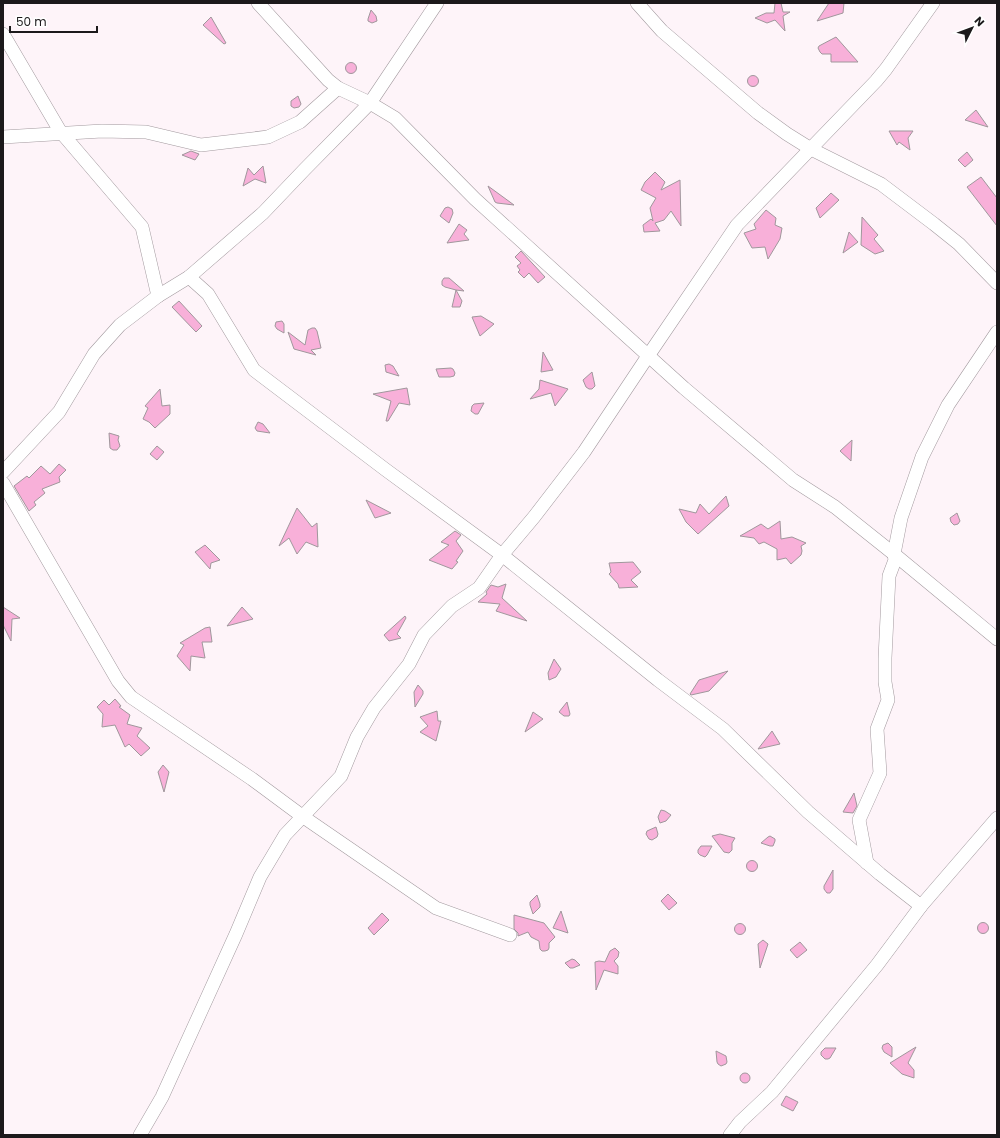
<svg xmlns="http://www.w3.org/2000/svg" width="1000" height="1138" font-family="Poppins,sans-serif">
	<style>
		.building { fill: #f8b0d9; stroke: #a0979c }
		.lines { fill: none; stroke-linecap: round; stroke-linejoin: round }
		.minor-casing { stroke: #a39a9f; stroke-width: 14 }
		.minor { stroke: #fff; stroke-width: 13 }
	</style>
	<rect width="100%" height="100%" fill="#fef4f9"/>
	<g class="building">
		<path d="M775 3H781L783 12H790L783 16 785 31 775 20 767 23 755 18 766 13H774Z"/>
		<path d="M829 3H844L843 13 817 21Z"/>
		<path d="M371 10 376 16 377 21 372 23 368 21V19Z"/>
		<path d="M211 17 226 43 224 44 203 25Z"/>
		<path d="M836 37 858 62H831V54H822L820 52 818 48 819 46Z"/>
		<circle cx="351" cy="68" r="5.5"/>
		<circle cx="753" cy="81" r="5.5"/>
		<path d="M298 96 301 104 299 107 294 108 291 106V101Z"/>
		<path d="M976 110 988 127 965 120Z"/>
		<path d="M889 131H913L908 138 910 150 899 142 897 145Z"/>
		<path d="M191 151 199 154 195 160 182 155Z"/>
		<path d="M967 152 973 160 965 167 958 160Z"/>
		<path d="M263 166 266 183 255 179 243 186 248 168 254 175Z"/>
		<path d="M655 172 665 182 661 190 680 180 681 226 671 211 664 220 655 223 660 231 644 232 643 225 651 219 653 221 650 208 656 198 641 190 645 182Z"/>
		<path d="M981 177 997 198V226L967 187Z"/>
		<path d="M488 186 514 205 497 203 495 202Z"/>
		<path d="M831 193 839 200 820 218 816 208Z"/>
		<path d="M448 207 452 209 453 213 449 223 440 216 445 208Z"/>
		<path d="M766 210 776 218 775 225 782 228 780 239 768 259 765 247 752 248 744 233 756 229 754 224Z"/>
		<path d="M862 217 878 235 874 239 884 251 875 254 861 245Z"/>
		<path d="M459 224 467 230 464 234 469 240 447 243Z"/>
		<path d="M849 232 858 242 843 253Z"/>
		<path d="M521 251 545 277 538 283 529 273 524 278 518 272 520 270 517 266 521 263 515 257Z"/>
		<path d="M444 278H449L464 291 456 290 462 301 460 307H452L456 290 445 287 442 285V281Z"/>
		<path d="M179 301 202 326 196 332 172 307Z"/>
		<path d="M481 316 494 324 480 336 472 317Z"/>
		<path d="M282 321 284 324V333L277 329 275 326 276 322Z"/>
		<path d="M312 328H315L317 331 321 348 311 350 316 355 294 349 288 332 305 345 308 330Z"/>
		<path d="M543 352 553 370 541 372Z"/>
		<path d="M389 364 393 366 399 376 386 372 385 365Z"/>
		<path d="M451 368 453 369 455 373 454 376 450 377H439L436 369Z"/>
		<path d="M592 372 595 386 592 389H589L586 387 583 380Z"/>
		<path d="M540 380 568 389 555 406 551 393 530 399 539 389Z"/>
		<path d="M407 388 410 405 399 403 388 421H386L391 401 373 394Z"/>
		<path d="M160 389 162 406 170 405V414L155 428 149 422 143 419 148 408 145 406Z"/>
		<path d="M484 403 478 414H475L471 411 472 406 474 404Z"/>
		<path d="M258 422 263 424 270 433 257 431 255 428Z"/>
		<path d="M109 433 119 436 118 440 120 446 117 450H113L110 448Z"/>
		<path d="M852 440 851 461 840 451Z"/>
		<path d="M157 446 164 452 157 460 150 454Z"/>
		<path d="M59 464 66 470 59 477 60 482 42 489 45 493 34 502 36 505 29 511 14 486 27 476 29 478 41 466 50 474Z"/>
		<path d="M726 496 729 506 698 534 686 522 679 509 696 513 700 504 709 514Z"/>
		<path d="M366 500 391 513 375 518Z"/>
		<path d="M297 508 312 527 317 523 318 547 306 542 297 554 289 538 279 546Z"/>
		<path d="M957 513 960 521 958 524 954 525 951 522 950 518Z"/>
		<path d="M780 521 781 539 792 537 806 543 801 546 802 551 801 555 791 564 786 558 777 560V549L764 542 759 544 754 538 740 536 761 524 768 529Z"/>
		<path d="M455 531 461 535 456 541 463 551 456 561 458 562 452 569 429 560 449 545 441 542Z"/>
		<path d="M205 545 220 560 211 563 210 569 195 552Z"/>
		<path d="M633 562 641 572 631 580 638 587 619 588 618 584 609 574 611 572 609 563Z"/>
		<path d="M506 584 502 598 527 621 496 611 500 604 478 602 487 594 486 592 491 585 498 587Z"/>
		<path d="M3 607 20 618 12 619 11 641 3 625Z"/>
		<path d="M242 607 253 619 227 626Z"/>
		<path d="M405 616 406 618 397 634 401 638 389 641 384 635Z"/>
		<path d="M210 627 212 642H202L205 658 191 656 190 671 177 656 184 645 180 643 205 628Z"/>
		<path d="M554 659 561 669 556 677 549 680 548 673Z"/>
		<path d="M728 671 709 691 691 695 690 694 699 680Z"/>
		<path d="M418 685 423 691V694L415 707 414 692Z"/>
		<path d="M115 699 121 706 119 707 130 715 127 724 142 728 137 736 150 748 141 756 129 744 125 747 115 725 102 727 103 714 97 707 104 700 109 705Z"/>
		<path d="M567 702 570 714 569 716H564L559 712Z"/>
		<path d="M437 711 438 721H441L436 741 420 732 428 726 420 717Z"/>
		<path d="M533 712 543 719 525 732Z"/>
		<path d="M772 731 780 744 758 749Z"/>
		<path d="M163 765 169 772 164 792 158 772Z"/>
		<path d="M854 793 857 806 853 813 843 812Z"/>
		<path d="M661 810 665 811 671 815 666 821 660 823 658 817Z"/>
		<path d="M656 827 658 834 657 837 652 840 649 839 646 834 647 831Z"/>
		<path d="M720 834 735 838 732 843V850L729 853 724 852 712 836Z"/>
		<path d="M770 836 775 839V841L773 846H770L761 843 768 837Z"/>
		<path d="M701 846H712L707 855 705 857 700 855 698 853V850Z"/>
		<circle cx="752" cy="866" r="5.5"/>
		<path d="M833 870V889L830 893H827L824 889V886Z"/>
		<path d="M668 894 677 903 669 910 661 901Z"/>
		<path d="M537 895 540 904V907L533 914 530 905V902Z"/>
		<path d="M561 911 568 933 553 928Z"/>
		<path d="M382 913 389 920 374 935 368 928Z"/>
		<path d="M514 915 544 923 555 937 549 943V948L548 950 545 951H542L540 949 539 941 531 937 528 932 518 936V933L514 929Z"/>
		<circle cx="983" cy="928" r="5.5"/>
		<circle cx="740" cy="929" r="5.5"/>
		<path d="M763 940 768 944 760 968 758 944Z"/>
		<path d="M800 942 807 950 797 958 790 950Z"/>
		<path d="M615 948 619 952 618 957 614 961 618 966V974L604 970 596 990 595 962 599 961 605 962 610 951Z"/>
		<path d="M572 959 575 960 580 965 573 968H570L565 963Z"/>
		<path d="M888 1043 892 1047V1057L884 1052 882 1048 883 1045Z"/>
		<path d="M916 1047 908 1063 914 1070V1078L902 1074 890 1063Z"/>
		<path d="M825 1048H836L830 1058 828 1059H825L821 1055V1052Z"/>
		<path d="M716 1051 726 1056 727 1062 726 1064 721 1066 718 1064 717 1062Z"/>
		<circle cx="745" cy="1078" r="5"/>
		<path d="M786 1096 798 1102 793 1111 781 1105Z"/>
	</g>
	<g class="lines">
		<defs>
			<g id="minor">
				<path d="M258 3 328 80 338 88 370 103 395 118 475 199 684 388 793 480 835 507 894 554 997 639"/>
				<path d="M637 3 662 31 758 113 787 134 811 149 881 184 934 224 959 244 997 283"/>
				<path d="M3 34 60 131 142 227 158 296"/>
				<path d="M3 137 102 131 146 132 201 145 268 137 300 122 338 88"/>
				<path d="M189 277 208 294 254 370 386 470 502 555 658 680 723 729 808 812 880 874 921 906"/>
				<path d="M3 472 59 412 94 354 120 325 158 296 189 277 263 213 305 169 370 103 437 3"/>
				<path d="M3 483 118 681 131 697 252 779 302 816 436 908 510 935"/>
				<path d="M867 863 859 820 880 773 877 729 888 700 885 682V658L889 576 895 560 894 554 901 518 922 457 948 405 997 332"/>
				<path d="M140 1135 162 1097 236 934 260 877 285 835 341 776 357 737 374 708 409 664 424 635 452 606 479 588 502 555 534 517 584 452 648 356 737 225 876 81 886 69 933 3"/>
				<path d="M730 1135 740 1122 772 1092 877 965 921 906 997 818"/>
			</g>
		</defs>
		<use href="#minor" class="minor-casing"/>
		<use href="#minor" class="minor"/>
	</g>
	<rect width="1000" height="1138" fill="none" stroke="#1c191b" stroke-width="8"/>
	<g transform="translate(972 28) rotate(48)" stroke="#ffffff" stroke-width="3" paint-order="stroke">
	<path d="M0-3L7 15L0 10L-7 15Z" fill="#1c191b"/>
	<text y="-6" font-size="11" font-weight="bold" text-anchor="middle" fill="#1c191b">N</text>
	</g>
	<path d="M10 26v6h87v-6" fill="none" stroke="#1c191b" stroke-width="2"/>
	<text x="16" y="26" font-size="12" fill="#1c191b" stroke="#ffffff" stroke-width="3" paint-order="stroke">50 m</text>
</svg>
